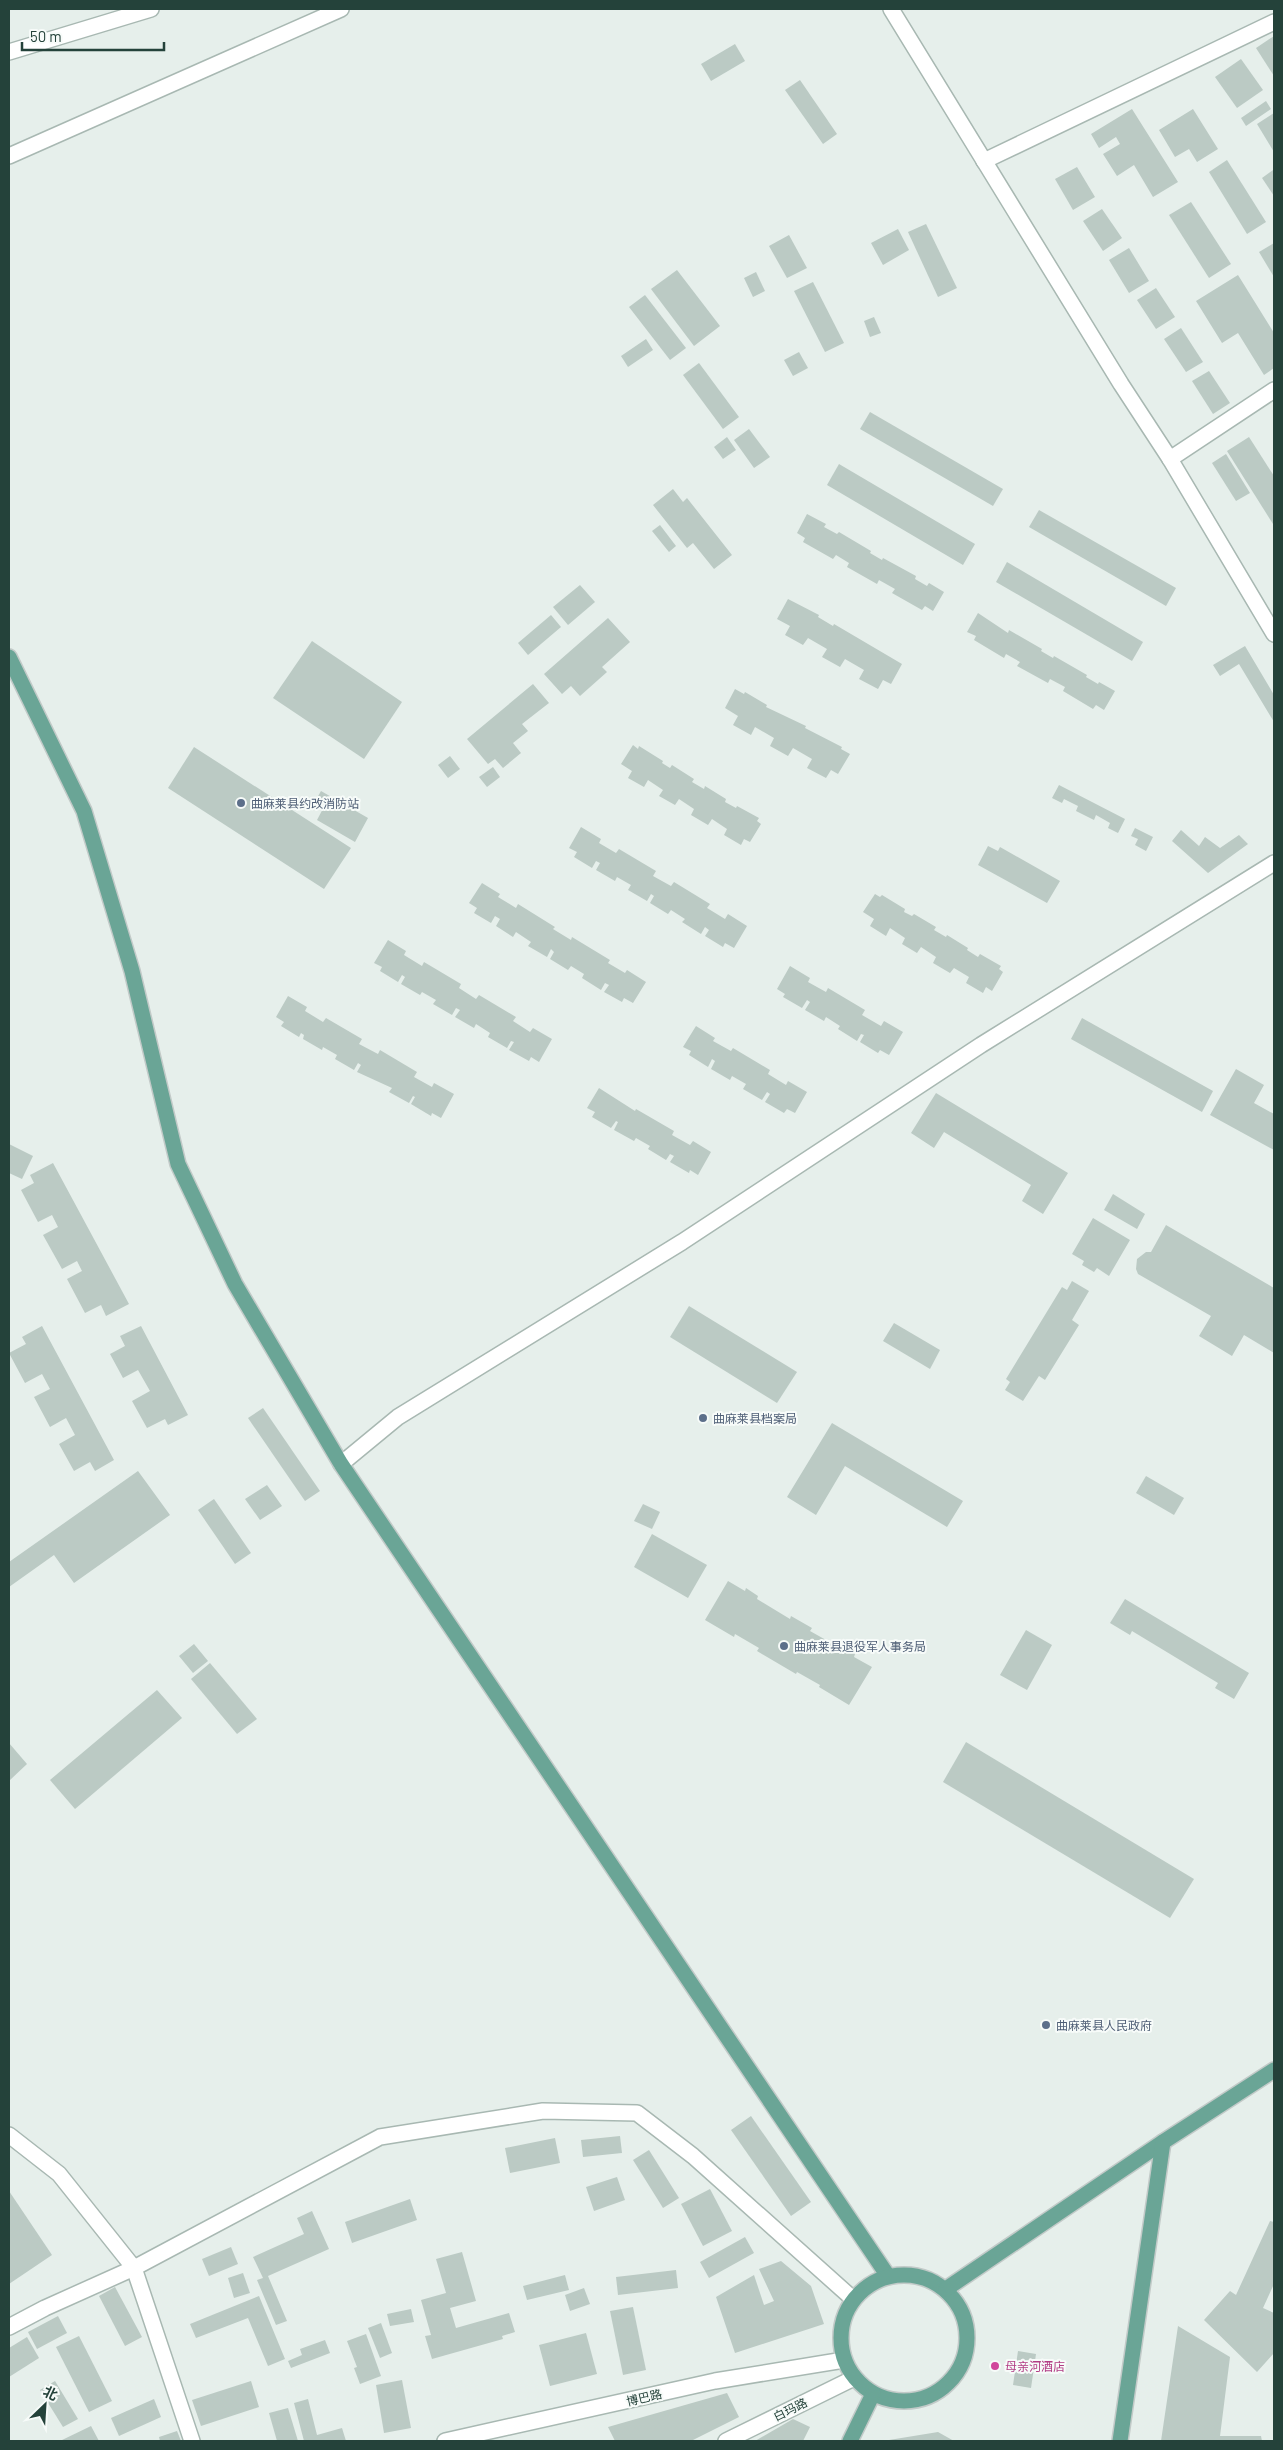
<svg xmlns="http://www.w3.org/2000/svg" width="1283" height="2450" font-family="Barlow,'Noto Sans SC',sans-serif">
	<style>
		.building { fill: #bbcac4 }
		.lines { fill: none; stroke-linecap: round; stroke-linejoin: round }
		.minor-casing { stroke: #a8b8b2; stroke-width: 18 }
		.major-casing { stroke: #c2cac8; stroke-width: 18 }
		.minor { stroke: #fff; stroke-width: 15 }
		.major { stroke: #6aa596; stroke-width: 15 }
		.service-dot { fill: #5c6f8a; stroke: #f7fbf9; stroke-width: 2 }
		.hotel-dot { fill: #d1479c; stroke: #f7fbf9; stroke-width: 2 }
		.labels { text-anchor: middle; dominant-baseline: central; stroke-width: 4; stroke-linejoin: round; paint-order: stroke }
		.service-label { font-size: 12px; fill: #4e5e75; stroke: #f7fbf9; text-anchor: start }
		.hotel-label { font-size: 12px; fill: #b23c85; stroke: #f7fbf9; text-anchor: start }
		.street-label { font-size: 12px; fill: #24423a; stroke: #f7fbf9 }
	</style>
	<rect width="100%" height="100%" fill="#e6efeb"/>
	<g class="building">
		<path d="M1274 36V76L1256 48Z"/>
		<path d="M735 44 745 61 711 81 701 64Z"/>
		<path d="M1241 59 1263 90 1237 108 1215 77Z"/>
		<path d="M800 80 837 134 823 144 785 90Z"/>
		<path d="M1266 101 1271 109 1246 126 1241 118Z"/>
		<path d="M1132 109 1178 182 1153 197 1134 165 1117 176 1103 154 1120 144 1116 137 1099 148 1091 134Z"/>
		<path d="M1193 109 1218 149 1197 162 1189 149 1175 157 1159 130Z"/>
		<path d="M1274 113V152L1257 124Z"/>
		<path d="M1227 160 1266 222 1247 234 1209 172Z"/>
		<path d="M1077 167 1095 197 1073 210 1055 179Z"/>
		<path d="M1273 170 1274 172V196L1262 178Z"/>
		<path d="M1191 202 1231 264 1209 278 1169 215Z"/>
		<path d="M1102 209 1122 238 1103 251 1083 221Z"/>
		<path d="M926 224 957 288 938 297 908 232Z"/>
		<path d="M898 229 909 250 883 265 871 243Z"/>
		<path d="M789 235 807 268 787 278 769 246Z"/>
		<path d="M1274 243V277L1259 252Z"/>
		<path d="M1129 248 1149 281 1129 293 1109 260Z"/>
		<path d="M677 270 720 326 694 346 651 289Z"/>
		<path d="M756 272 765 291 753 297 744 278Z"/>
		<path d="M1238 275 1274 333V368L1264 375 1238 333 1222 343 1196 301Z"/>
		<path d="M813 282 844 343 825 352 794 291Z"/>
		<path d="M1156 288 1175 317 1156 329 1137 300Z"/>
		<path d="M645 295 686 348 670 360 629 307Z"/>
		<path d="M874 317 881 333 870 337 864 321Z"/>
		<path d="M1181 328 1203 362 1186 372 1164 339Z"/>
		<path d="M646 339 653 350 628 367 621 356Z"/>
		<path d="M799 352 808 368 793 376 784 360Z"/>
		<path d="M699 363 739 417 723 429 683 375Z"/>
		<path d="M1209 371 1230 403 1213 414 1192 381Z"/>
		<path d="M870 412 1003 489 993 506 860 429Z"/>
		<path d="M749 429 770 457 754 468 734 440Z"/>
		<path d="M727 437 736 450 723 459 714 447Z"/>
		<path d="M1249 437 1274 476 1273 524 1227 451Z"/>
		<path d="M1226 454 1250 493 1236 501 1212 463Z"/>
		<path d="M839 464 975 544 963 565 827 485Z"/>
		<path d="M673 489 683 502 687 498 732 555 714 569 693 543 687 548 653 505Z"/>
		<path d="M1039 510 1176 588 1166 606 1029 527Z"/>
		<path d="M807 514 826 524 824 527 837 534 839 532 871 551 870 553 882 560 883 558 916 576 915 579 927 586 929 583 944 592 933 611 925 606 922 610 892 593 895 589 879 580 877 584 847 567 849 563 836 555 833 559 803 542 805 538 797 533Z"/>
		<path d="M660 525 676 546 669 552 652 531Z"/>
		<path d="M1007 562 1143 642 1132 661 996 582Z"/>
		<path d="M580 585 595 602 568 625 553 607Z"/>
		<path d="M788 599 819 615 818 617 833 626 834 624 902 664 891 684 883 680 878 689 859 679 864 670 845 659 840 667 822 657 827 649 808 638 803 645 785 635 790 626 777 619Z"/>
		<path d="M978 613 1008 633 1009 630 1042 649 1041 651 1053 658 1054 656 1087 675 1086 677 1098 684 1099 682 1115 691 1104 710 1096 705 1093 709 1063 691 1065 687 1050 679 1048 683 1017 666 1020 662 1006 654 1004 658 974 640 976 636 967 632Z"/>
		<path d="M551 615 561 627 528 655 518 643Z"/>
		<path d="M608 618 630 642 602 667 607 672 580 696 571 686 562 694 544 674Z"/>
		<path d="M312 641 402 702 364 759 273 698Z"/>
		<path d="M1245 646 1274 695V722L1239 664 1220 676 1213 665Z"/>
		<path d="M533 684 549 703 522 724 528 731 513 743 521 753 503 768 495 759 488 764 467 739Z"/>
		<path d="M735 689 744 694 745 692 767 705 766 707 806 726 805 728 842 747 841 749 850 754 838 774 831 770 826 778 807 768 812 759 793 748 788 756 770 746 774 738 755 727 751 735 733 725 738 716 725 708Z"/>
		<path d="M633 745 638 749 639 746 663 761 662 763 670 768 672 765 694 779 692 782 704 789 705 786 726 799 725 802 736 808 737 806 759 818 757 821 761 824 750 842 744 839 741 845 724 835 727 829 712 819 708 825 691 815 694 809 679 799 675 805 659 796 663 790 648 780 644 787 628 778 632 771 621 764Z"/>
		<path d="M194 747 351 848 324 889 168 788Z"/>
		<path d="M450 756 460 769 448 778 438 765Z"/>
		<path d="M493 767 500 777 487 787 479 777Z"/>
		<path d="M1059 785 1125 819 1118 833 1108 828 1110 823 1096 815 1094 820 1076 811 1078 806 1064 799 1062 803 1052 798Z"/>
		<path d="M321 791 368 818 355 842 317 820 326 803 317 798Z"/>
		<path d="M581 827 601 839 599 843 616 853 619 849 656 871 653 876 671 886 674 882 710 904 707 908 725 919 728 914 747 926 734 948 725 943 723 947 705 936 709 930 705 927 701 934 682 922 685 919 671 910 668 914 650 903 654 896 651 894 647 901 628 890 631 885 617 877 615 881 596 870 600 863 596 861 592 868 574 857 577 852 569 848Z"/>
		<path d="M1135 828 1153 837 1146 851 1135 845 1138 839 1131 836Z"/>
		<path d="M1181 830 1199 846 1205 837 1220 848 1239 835 1248 844 1208 873 1172 841Z"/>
		<path d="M988 846 998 851 1000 847 1060 881 1047 903 978 865Z"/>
		<path d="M482 883 500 894 498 897 516 908 518 904 555 927 553 929 571 940 572 937 610 960 608 963 625 973 627 970 646 982 633 1003 624 998 622 1002 604 992 609 985 605 983 601 990 582 978 584 974 571 966 568 970 550 959 554 952 551 949 547 957 528 946 531 942 516 932 513 937 496 926 500 919 495 916 491 923 474 913 477 908 469 903Z"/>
		<path d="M875 894 880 897 882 895 905 909 904 912 912 916 914 914 936 927 934 930 946 937 947 935 968 948 967 950 978 957 980 954 1001 966 999 969 1003 972 992 991 986 987 983 993 966 983 969 977 954 968 950 973 933 963 936 957 921 947 917 953 902 944 905 938 890 928 886 936 870 926 874 919 863 912Z"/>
		<path d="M388 940 406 951 404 955 422 966 424 962 461 984 459 988 476 999 479 995 516 1017 513 1021 530 1032 533 1028 552 1039 539 1062 531 1057 529 1061 509 1050 514 1042 511 1041 507 1048 488 1037 490 1033 476 1024 474 1028 455 1017 460 1010 456 1008 452 1015 433 1004 436 1000 422 992 420 995 401 984 405 977 402 975 398 982 380 971 382 967 374 963Z"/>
		<path d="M790 966 810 978 808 982 826 992 828 988 865 1010 862 1015 881 1026 884 1021 903 1032 889 1055 880 1050 878 1053 860 1042 864 1035 861 1034 857 1041 838 1029 840 1026 826 1017 824 1021 805 1010 810 1002 807 1000 802 1008 783 997 785 994 777 989Z"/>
		<path d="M288 996 307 1007 305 1011 323 1022 326 1018 362 1039 359 1044 378 1054 380 1050 417 1072 414 1077 432 1087 434 1083 454 1094 441 1118 432 1113 431 1116 411 1104 415 1097 413 1096 409 1103 389 1092 392 1088 357 1072 361 1065 358 1063 354 1070 335 1059 337 1055 323 1047 322 1050 303 1039 304 1035 301 1033 299 1037 281 1026 284 1022 276 1017Z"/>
		<path d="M1082 1018 1213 1091 1202 1112 1071 1039Z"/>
		<path d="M696 1026 715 1038 713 1041 731 1051 733 1048 770 1070 768 1074 786 1085 788 1081 807 1092 795 1113 787 1109 784 1113 765 1102 770 1094 767 1092 762 1100 743 1089 746 1084 732 1076 730 1080 711 1069 715 1061 712 1059 708 1067 689 1055 691 1051 683 1047Z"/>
		<path d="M1236 1069 1264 1085 1254 1103 1274 1114V1150L1210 1115Z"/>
		<path d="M599 1088 635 1111 636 1109 674 1131 672 1135 690 1145 693 1141 711 1152 698 1175 690 1170 689 1173 670 1162 674 1156 670 1154 666 1160 648 1149 650 1146 636 1138 634 1141 614 1130 618 1122 616 1121 611 1128 592 1117 595 1112 587 1108Z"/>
		<path d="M936 1093 1068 1173 1043 1214 1022 1201 1031 1185 944 1132 934 1148 911 1133Z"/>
		<path d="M9 1144 33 1156 22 1179 9 1173Z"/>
		<path d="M53 1163 129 1304 106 1316 101 1305 85 1313 67 1279 82 1271 77 1261 62 1269 43 1235 58 1227 52 1215 38 1222 21 1190 34 1183 30 1175Z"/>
		<path d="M1113 1194 1145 1214 1137 1229 1104 1210Z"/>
		<path d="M1093 1218 1130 1240 1109 1276 1097 1268 1094 1272 1082 1265 1084 1261 1072 1254Z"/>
		<path d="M1166 1225 1274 1288V1353L1244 1335 1232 1356 1199 1336 1211 1316 1138 1274 1136 1269 1137 1259 1146 1252H1151Z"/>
		<path d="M1072 1281 1089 1291 1072 1320 1079 1325 1045 1380 1039 1376 1023 1401 1005 1390 1010 1382 1006 1379 1062 1287 1067 1290Z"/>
		<path d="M689 1306 797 1372 777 1403 670 1337Z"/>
		<path d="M894 1323 940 1350 930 1369 883 1341Z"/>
		<path d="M42 1326 114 1460 95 1471 90 1462 74 1471 59 1444 75 1435 66 1418 50 1427 34 1397 50 1389 42 1374 25 1383 9 1353 26 1344 22 1337Z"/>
		<path d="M141 1326 188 1415 168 1425 165 1419 147 1428 132 1401 150 1391 138 1370 123 1378 110 1354 125 1346 120 1336Z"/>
		<path d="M263 1408 320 1491 305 1501 248 1418Z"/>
		<path d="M832 1423 963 1501 947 1527 845 1466 816 1515 787 1497Z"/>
		<path d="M138 1471 170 1515 74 1583 54 1555 9 1587V1562Z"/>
		<path d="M1146 1476 1184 1498 1174 1515 1136 1493Z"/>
		<path d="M267 1485 282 1506 260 1520 245 1499Z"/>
		<path d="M214 1499 251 1553 235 1564 198 1510Z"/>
		<path d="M643 1504 660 1512 652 1529 634 1521Z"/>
		<path d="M652 1534 707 1565 688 1598 634 1567Z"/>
		<path d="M728 1581 745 1591 746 1588 758 1596 757 1599 790 1619 791 1616 812 1628 810 1631 842 1649 843 1647 855 1654 854 1657 872 1667 849 1705 819 1687 820 1685 797 1672 796 1674 757 1651 759 1648 735 1634 734 1637 705 1620Z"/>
		<path d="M1125 1599 1249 1673 1234 1699 1215 1688 1218 1683 1132 1631 1130 1635 1110 1623Z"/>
		<path d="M1026 1630 1052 1645 1027 1690 1000 1675Z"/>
		<path d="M194 1644 208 1661 193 1673 179 1656Z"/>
		<path d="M210 1663 257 1719 237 1734 191 1679Z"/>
		<path d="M157 1690 182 1718 75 1809 50 1780Z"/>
		<path d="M966 1742 1194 1879 1170 1918 943 1782Z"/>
		<path d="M9 1743 27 1764 9 1781Z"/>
		<path d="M751 2116 811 2202 791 2216 731 2130Z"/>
		<path d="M620 2136 622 2153 583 2157 581 2140Z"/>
		<path d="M555 2138 560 2163 510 2173 505 2148Z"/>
		<path d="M649 2150 679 2198 663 2208 633 2160Z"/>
		<path d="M617 2177 625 2200 594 2211 586 2187Z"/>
		<path d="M710 2189 732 2231 703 2246 681 2204Z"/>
		<path d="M9 2191 52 2255 9 2284Z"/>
		<path d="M410 2199 417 2220 352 2243 345 2222Z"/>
		<path d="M312 2211 329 2249 268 2276 287 2321 276 2325 257 2280 263 2278 253 2257 304 2234 297 2218Z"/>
		<path d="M1270 2221 1274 2222V2284L1263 2308 1274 2313V2353L1257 2372 1204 2320 1230 2291 1236 2295Z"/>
		<path d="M745 2237 754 2253 709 2278 700 2262Z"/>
		<path d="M231 2247 238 2264 209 2276 202 2259Z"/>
		<path d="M462 2252 476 2301 450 2308 456 2328 509 2313 515 2332 502 2336 503 2339 432 2359 425 2336 431 2335 421 2300 446 2293 436 2259Z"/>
		<path d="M781 2261 811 2286 824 2324 735 2353 716 2297 754 2275 764 2305 774 2301 759 2269Z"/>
		<path d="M676 2270 678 2288 618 2295 616 2277Z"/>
		<path d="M243 2273 250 2293 234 2298 228 2278Z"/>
		<path d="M565 2275 569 2290 527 2300 523 2286Z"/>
		<path d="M115 2287 142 2337 125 2346 99 2296Z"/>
		<path d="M584 2288 590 2304 570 2311 565 2295Z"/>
		<path d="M259 2296 285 2359 268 2366 248 2318 196 2338 190 2324Z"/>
		<path d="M633 2307 646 2370 623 2375 610 2311Z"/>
		<path d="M411 2309 414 2322 390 2326 387 2314Z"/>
		<path d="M58 2316 67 2333 37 2349 28 2332Z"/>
		<path d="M381 2323 392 2353 380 2358 368 2328Z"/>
		<path d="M1178 2326 1230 2357 1220 2436H1261L1262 2441H1161Z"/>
		<path d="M586 2333 597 2374 550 2386 539 2345Z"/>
		<path d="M366 2334 381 2376 360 2384 354 2368 357 2367 347 2341Z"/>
		<path d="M79 2336 112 2401 89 2412 56 2347Z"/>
		<path d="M27 2337 39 2358 9 2377V2348Z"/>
		<path d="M325 2340 330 2353 291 2368 288 2361 302 2355 300 2349Z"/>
		<path d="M1018 2351 1036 2354 1031 2388 1013 2385Z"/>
		<path d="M402 2380 411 2428 384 2433 376 2385Z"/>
		<path d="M55 2381 78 2419 63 2427 40 2390Z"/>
		<path d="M251 2381 259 2407 201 2426 192 2400Z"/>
		<path d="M727 2393 739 2417 691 2441H615L608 2427Z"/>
		<path d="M154 2399 161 2417 119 2436 111 2418Z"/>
		<path d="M308 2399 317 2435 342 2428 346 2441H304L294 2403Z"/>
		<path d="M288 2408 298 2441H277L269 2413Z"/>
		<path d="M793 2419 810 2427 803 2441H755Z"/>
		<path d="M91 2426 99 2441H60Z"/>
		<path d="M177 2431 181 2441H160L159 2437Z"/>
		<path d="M938 2432 954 2441H889V2440Z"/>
	</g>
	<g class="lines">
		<defs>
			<g id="minor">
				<path d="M891 9 1121 384 1170 459 1274 634"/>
				<path d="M9 52 151 9"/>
				<path d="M9 156 341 9"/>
				<path d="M984 161 1274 22"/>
				<path d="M1170 459 1274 390"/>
				<path d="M341 1464 398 1417 682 1242 981 1045 1274 863"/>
				<path d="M9 2135 59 2174 134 2268 192 2441"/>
				<path d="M9 2327 45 2308 134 2268 380 2137 543 2111 637 2113 693 2156 853 2299"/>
				<path d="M445 2441 715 2381 844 2360"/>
				<path d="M726 2441 854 2378"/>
			</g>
			<g id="major">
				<path d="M9 657 84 811 132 971 178 1164 235 1284 341 1464 888 2276"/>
				<circle cx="904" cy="2338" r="63"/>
				<path d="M946 2289 1163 2142 1274 2070"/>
				<path d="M850 2441 873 2394"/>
				<path d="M1120 2441 1163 2142"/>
			</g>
		</defs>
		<use href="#minor" class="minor-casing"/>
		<use href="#major" class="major-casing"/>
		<use href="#minor" class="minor"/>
		<use href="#major" class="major"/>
	</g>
	<g class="service-dot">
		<circle cx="241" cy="803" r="5"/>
		<circle cx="703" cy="1418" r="5"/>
		<circle cx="784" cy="1646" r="5"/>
		<circle cx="1046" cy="2025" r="5"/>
	</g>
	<circle class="hotel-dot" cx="995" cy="2366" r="5"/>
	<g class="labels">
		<g class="service-label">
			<text x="251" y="803">曲麻莱县约改消防站</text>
			<text x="713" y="1418">曲麻莱县档案局</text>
			<text x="794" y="1646">曲麻莱县退役军人事务局</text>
			<text x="1056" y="2025">曲麻莱县人民政府</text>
		</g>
		<g class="hotel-label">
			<text x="1005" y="2366">母亲河酒店</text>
		</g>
		<g class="street-label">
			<text transform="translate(644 2397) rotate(-13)">博巴路</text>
			<text transform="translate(790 2409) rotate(-26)">白玛路</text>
		</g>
	</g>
	<rect width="1283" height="2450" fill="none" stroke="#24423a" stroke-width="20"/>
	<g transform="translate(45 2405) rotate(25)" stroke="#f7fbf9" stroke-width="4" paint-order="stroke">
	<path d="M0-4L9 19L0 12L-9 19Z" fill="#24423a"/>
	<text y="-8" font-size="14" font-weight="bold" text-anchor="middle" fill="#24423a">北</text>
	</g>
	<path d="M22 42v8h142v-8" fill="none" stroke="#24423a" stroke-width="2.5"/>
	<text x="30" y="42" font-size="15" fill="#24423a" stroke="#f7fbf9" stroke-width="4" paint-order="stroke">50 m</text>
</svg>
